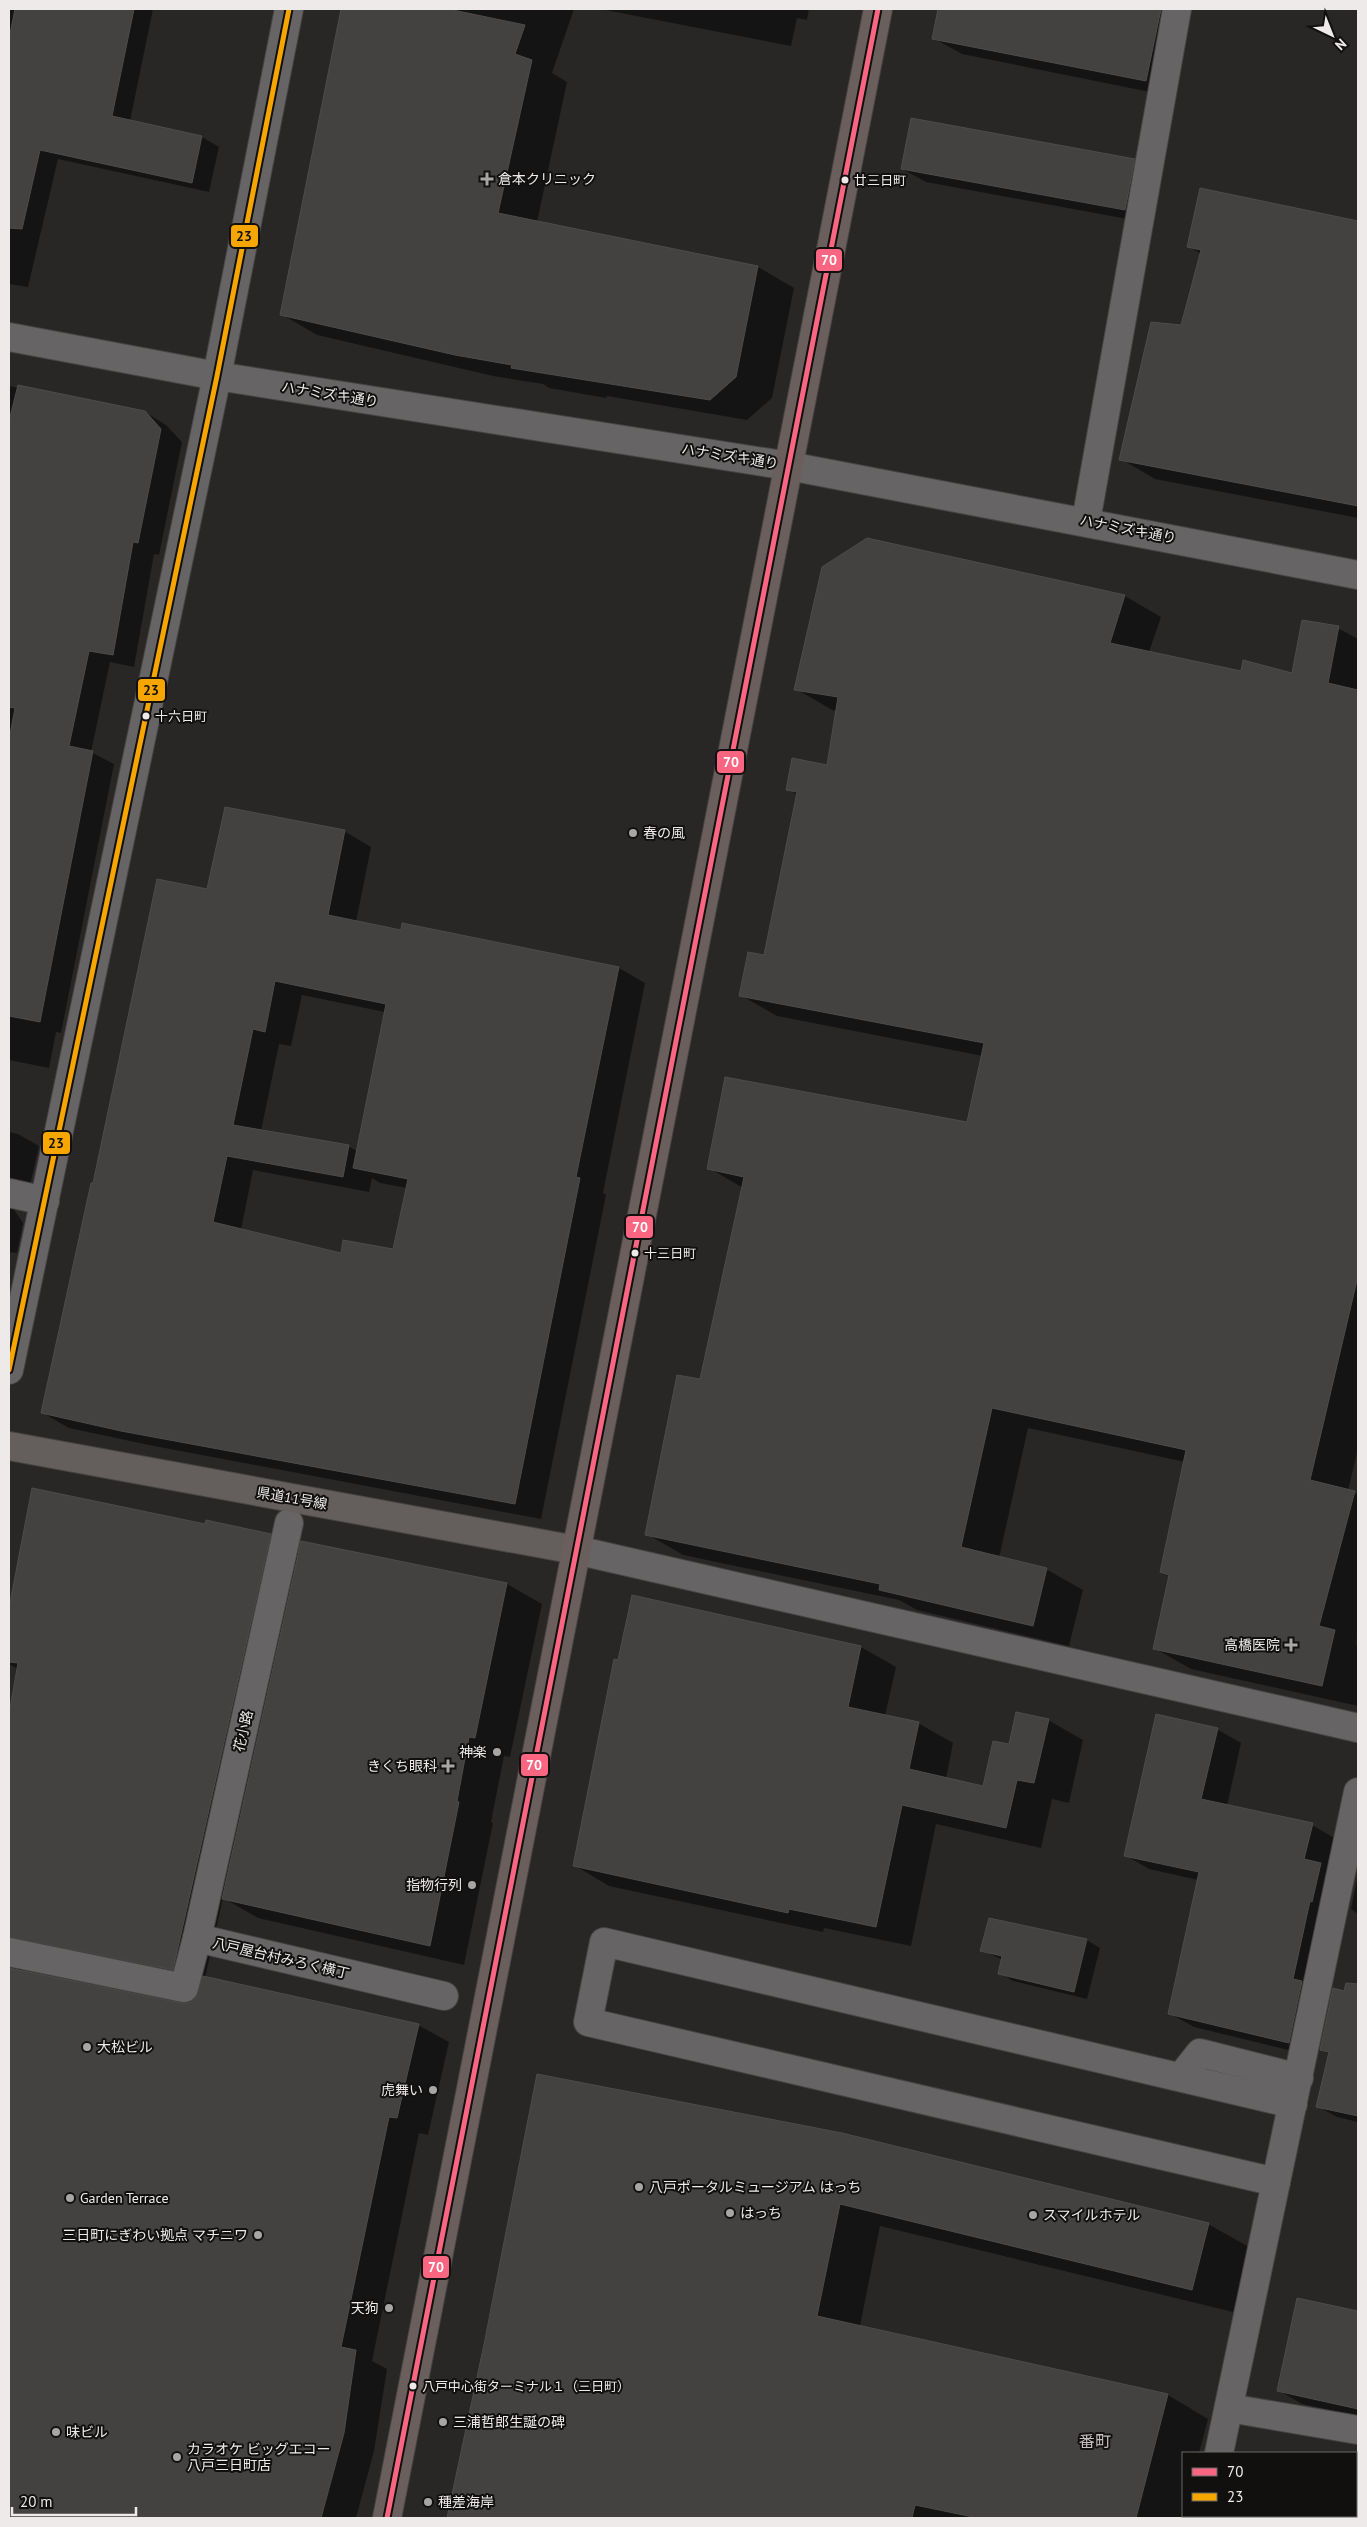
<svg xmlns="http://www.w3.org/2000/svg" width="1367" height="2527" font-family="'PT Sans','Noto Sans JP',sans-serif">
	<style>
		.shadow { fill: #0007; fill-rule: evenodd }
		.building { fill: #444241; stroke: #4d4c4b; fill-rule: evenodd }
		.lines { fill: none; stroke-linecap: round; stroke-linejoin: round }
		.minor-casing { stroke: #464443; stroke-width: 30 }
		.major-casing { stroke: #464443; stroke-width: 30 }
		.highway-casing { stroke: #464443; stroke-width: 30 }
		.minor { stroke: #666464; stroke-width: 28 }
		.major { stroke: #645e5c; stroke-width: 28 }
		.highway { stroke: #6a5f5c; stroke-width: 28 }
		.bus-1-casing { stroke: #11100f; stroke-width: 9 }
		.bus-2-casing { stroke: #11100f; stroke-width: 9 }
		.bus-1 { stroke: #fa6682; stroke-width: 5 }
		.bus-2 { stroke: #f7a600; stroke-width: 5 }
		.poi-dot { fill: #a8a6a5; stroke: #11100f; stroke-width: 2 }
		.bus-dot { fill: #edeae9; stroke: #11100f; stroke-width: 2 }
		.labels { text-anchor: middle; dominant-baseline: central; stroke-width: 4; stroke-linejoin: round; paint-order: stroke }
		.bus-label { font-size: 13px; fill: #edeae9; stroke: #11100f; text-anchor: start }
		.poi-label { font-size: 14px; fill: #edeae9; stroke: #11100f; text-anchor: start }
		.street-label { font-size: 14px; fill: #edeae9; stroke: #11100f }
		.quarter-label { font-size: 16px; fill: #c4bfbe; stroke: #11100f }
		.line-badge { stroke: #11100f; stroke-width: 2 }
		.badge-label { font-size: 14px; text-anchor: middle; font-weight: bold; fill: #fff }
		.pale-badge-label { font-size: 14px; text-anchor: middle; font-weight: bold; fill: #111 }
	</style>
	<rect width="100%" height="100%" fill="#292726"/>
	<g class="shadow">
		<path d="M9 9H153L130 121 202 137 219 147 209 192 58 159 28 287 9 284Z"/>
		<path d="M342 9H574L552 73 567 82 537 222 758 267 794 288 772 398 747 420 607 396 606 398 549 388 543 384 493 376 317 335 281 314Z"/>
		<path d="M600 9H809L807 20 797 18 791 46Z"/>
		<path d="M939 9H1187L1185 17 1190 20 1175 97 962 54 933 38Z"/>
		<path d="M1134 160 1158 174 1149 223 926 182 902 169Z"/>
		<path d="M1201 190 1358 222V518L1155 479 1121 459 1181 327 1201 254 1188 246Z"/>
		<path d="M9 386 145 412 166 425 182 442 159 555 154 554 134 667 110 662 91 752 114 764 61 1033 56 1032 49 1068 9 1060Z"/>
		<path d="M867 539 1125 596 1161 617 1149 652 1242 673 1294 674 1338 628 1358 639V1448L1348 1491 1358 1494V1634L1356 1644 1358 1645V1706L1191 1669 1154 1648 1170 1577 1161 1572 1185 1462 1028 1428 999 1558 1046 1569 1083 1590 1069 1646 917 1610 899 1600 683 1555 647 1534 701 1381 743 1188 709 1168 968 1123 983 1056 777 1016 740 995 765 957 798 795 788 789 828 766 837 711 832 710 796 689Z"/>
		<path d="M344 831 371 847 356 922 619 968 645 983 603 1193 606 1195 541 1519 149 1445 69 1428 43 1413 94 1185 208 891ZM302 995 385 1012 357 1151 348 1146 261 1131 279 1044 291 1046ZM253 1170 369 1192 372 1178 380 1183 407 1188 394 1250 342 1255 241 1230Z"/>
		<path d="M9 1132 18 1134 39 1146 29 1190 14 1202 15 1211 23 1223 17 1253 9 1252Z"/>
		<path d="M33 1489 206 1526 270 1535 300 1552 302 1542 507 1584 542 1604 510 1757 504 1756 491 1822 493 1823 464 1965 258 1918 223 1898 205 1978 418 2025 449 2042 428 2135 419 2133 372 2361 387 2369 374 2451 356 2518H9V1722L18 1669 9 1664V1626ZM43 1954 201 1986 197 1999 190 2004 181 2005 24 1972V1966Z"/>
		<path d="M633 1597 861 1647 896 1667 885 1716 918 1723 953 1743 946 1779 984 1787 1010 1746 1048 1720 1083 1740 1069 1803 1052 1799 1041 1848 936 1824 911 1946 824 1928 823 1932 609 1886 574 1865Z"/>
		<path d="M1217 1729 1241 1743 1227 1806 1312 1825 1336 1839 1313 2056 1194 2027 1169 2013 1198 1880 1149 1869 1125 1855Z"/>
		<path d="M1358 1874V1914L1351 1909Z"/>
		<path d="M990 1919 1087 1940 1100 1948 1087 1999 1013 1981 1000 1973 1003 1960 982 1950Z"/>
		<path d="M1358 1983V2122L1337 2117 1317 2106 1330 2054 1321 2049 1356 1995Z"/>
		<path d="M538 2075 1208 2224 1249 2247 1233 2312 880 2226 860 2326 1168 2395 1208 2419 1199 2453H1183L1182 2518H448Z"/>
		<path d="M1298 2299 1358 2312V2416L1302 2404 1278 2390Z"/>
	</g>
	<g class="building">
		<path d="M15 9H134L112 116 202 136 192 183 40 150 22 229 9 228V39Z"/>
		<path d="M341 9H448L525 25 515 54 532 60 498 213 758 266 736 377 710 400 511 368 512 365 455 355 280 315Z"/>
		<path d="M938 9H1161L1146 81 932 39Z"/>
		<path d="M911 118 1135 159 1125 210 901 169Z"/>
		<path d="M1200 188 1358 221V506L1119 460 1151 322 1181 325 1201 250 1187 247Z"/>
		<path d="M18 385 145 411 161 429 138 543 133 542 113 655 89 651 69 746 93 751 40 1022 9 1016V740L15 708 9 707V421Z"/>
		<path d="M867 538 1125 595 1110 643 1241 671 1243 660 1292 673 1302 620 1339 626 1328 683 1358 690V1276L1310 1480 1355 1491 1319 1626 1335 1630 1322 1686 1153 1649 1169 1575 1160 1572 1186 1450 992 1408 961 1547 1047 1568 1033 1626 879 1590 880 1584 645 1535 677 1375 700 1379 744 1177 707 1169 725 1077 967 1122 984 1043 739 996 748 952 764 955 797 792 786 790 792 758 827 765 838 697 794 690 822 567Z"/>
		<path d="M225 807 345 830 328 915 401 930 402 923 619 967 576 1177 580 1178 515 1504 121 1431 41 1413 91 1183H93L157 879 207 889ZM275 981 386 1004 353 1168 408 1179 393 1249 343 1240 341 1253 213 1222 227 1156 343 1177 349 1145 233 1125 253 1029 265 1032Z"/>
		<path d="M32 1488 205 1524 206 1520 271 1534 173 1970 9 1937V1714L18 1663 9 1662V1608Z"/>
		<path d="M301 1541 507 1583 475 1738 469 1737 457 1801 459 1802 430 1946 222 1899Z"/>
		<path d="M632 1595 861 1646 848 1707 919 1722 909 1769 983 1786 993 1741 1009 1744 1016 1712 1049 1719 1034 1783 1017 1780 1006 1828 902 1805 876 1927 789 1909 788 1913 573 1866 614 1659 618 1660Z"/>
		<path d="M1156 1714 1218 1728 1201 1799 1313 1823 1304 1859 1321 1863 1312 1902 1310 1901 1293 1979 1302 1981 1289 2043 1168 2014 1199 1872 1124 1856Z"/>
		<path d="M989 1918 1087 1939 1074 1992 998 1974 1002 1956 980 1951Z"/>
		<path d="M9 1968 181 2003H189L196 1998 203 1976 419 2024 397 2118 389 2117 341 2347 356 2350 344 2433 321 2518H9Z"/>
		<path d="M1346 1983 1358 1984V2116L1316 2107 1329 2052 1320 2050 1333 1988 1344 1991Z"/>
		<path d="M537 2074 842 2133 1209 2223 1192 2290 840 2204 817 2316 1168 2394 1136 2518H978L915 2505 912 2518H447L484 2344Z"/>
		<path d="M1297 2298 1358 2311V2409L1277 2391Z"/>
	</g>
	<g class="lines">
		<defs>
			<g id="minor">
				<path d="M9 337 217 376 789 466 1358 575"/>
				<path d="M1086 521 1177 9"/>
				<path d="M9 1193 45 1201"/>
				<path d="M9 1370 217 376 289 9"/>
				<path d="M576 1550 1358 1728"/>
				<path d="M197 1938 289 1523"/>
				<path d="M9 1952 184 1988 197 1938 444 1996"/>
				<path d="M1181 2077 1200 2053 1299 2078"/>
				<path d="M1276 2182 588 2022 604 1942 1293 2104"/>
				<path d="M1229 2408 1358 2430"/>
				<path d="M1219 2453 1358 1792"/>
				<path d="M1205 2518V2516"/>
			</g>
			<path id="major" d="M9 1446 576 1550"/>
			<path id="highway" d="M387 2518 878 9"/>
		</defs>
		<use href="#minor" class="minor-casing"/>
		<use href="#major" class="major-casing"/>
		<use href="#highway" class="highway-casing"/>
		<use href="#minor" class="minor"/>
		<use href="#major" class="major"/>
		<use href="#highway" class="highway"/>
		<defs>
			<path id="bus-1" d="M387 2518 878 9"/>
			<path id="bus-2" d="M9 1370 217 376 289 9"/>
		</defs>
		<use href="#bus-1" class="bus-1-casing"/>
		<use href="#bus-2" class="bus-2-casing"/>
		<use href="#bus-1" class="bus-1"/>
		<use href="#bus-2" class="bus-2"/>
	</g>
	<g class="poi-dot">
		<path d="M484.5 171.5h5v5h5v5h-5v5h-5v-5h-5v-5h5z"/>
		<circle cx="633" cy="833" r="5"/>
		<path d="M1288.5 1637.5h5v5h5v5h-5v5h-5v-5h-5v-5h5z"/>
		<circle cx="497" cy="1752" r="5"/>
		<path d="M445.5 1758.5h5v5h5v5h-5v5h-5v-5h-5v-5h5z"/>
		<circle cx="472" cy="1885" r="5"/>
		<circle cx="87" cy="2047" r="5"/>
		<circle cx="433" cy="2090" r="5"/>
		<circle cx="639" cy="2187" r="5"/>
		<circle cx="70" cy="2198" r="5"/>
		<circle cx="730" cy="2213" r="5"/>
		<circle cx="1033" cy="2215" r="5"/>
		<circle cx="258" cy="2235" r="5"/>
		<circle cx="389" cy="2308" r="5"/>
		<circle cx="443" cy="2422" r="5"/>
		<circle cx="56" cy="2432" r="5"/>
		<circle cx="177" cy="2457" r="5"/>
		<circle cx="428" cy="2502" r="5"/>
	</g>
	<g class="bus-dot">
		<circle cx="845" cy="180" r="4.5"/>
		<circle cx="146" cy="716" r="4.5"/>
		<circle cx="635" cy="1253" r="4.5"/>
		<circle cx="413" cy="2386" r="4.5"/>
	</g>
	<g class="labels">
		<g class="bus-label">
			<text x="854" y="180">廿三日町</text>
			<text x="155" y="716">十六日町</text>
			<text x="644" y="1253">十三日町</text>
			<text x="422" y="2386">八戸中心街ターミナル１（三日町）</text>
		</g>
		<g class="poi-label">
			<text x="498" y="179">倉本クリニック</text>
			<text x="643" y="833">春の風</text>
			<text x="1280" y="1645" text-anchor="end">高橋医院</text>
			<text x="487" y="1752" text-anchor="end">神楽</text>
			<text x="437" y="1766" text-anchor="end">きくち眼科</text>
			<text x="462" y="1885" text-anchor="end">指物行列</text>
			<text x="97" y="2047">大松ビル</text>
			<text x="423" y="2090" text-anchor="end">虎舞い</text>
			<text x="649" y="2187">八戸ポータルミュージアム はっち</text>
			<text x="80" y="2198">Garden Terrace</text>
			<text x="740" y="2213">はっち</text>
			<text x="1043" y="2215">スマイルホテル</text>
			<text x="248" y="2235" text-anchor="end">三日町にぎわい拠点 マチニワ</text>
			<text x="379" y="2308" text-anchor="end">天狗</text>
			<text x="453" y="2422">三浦哲郎生誕の碑</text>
			<text x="66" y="2432">味ビル</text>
			<text x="187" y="2449">カラオケ ビッグエコー<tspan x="187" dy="16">八戸三日町店</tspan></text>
			<text x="438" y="2502">種差海岸</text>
		</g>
		<g class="street-label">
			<text transform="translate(330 394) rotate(9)">ハナミズキ通り</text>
			<text transform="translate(730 456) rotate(9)">ハナミズキ通り</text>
			<text transform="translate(1128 529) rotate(11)">ハナミズキ通り</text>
			<text transform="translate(292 1498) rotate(10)">県道11号線</text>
			<text transform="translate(243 1731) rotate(-77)">花小路</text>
			<text transform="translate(281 1958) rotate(13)">八戸屋台村みろく横丁</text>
		</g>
		<g class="quarter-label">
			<text x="1095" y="2441">番町</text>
		</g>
	</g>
	<g class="line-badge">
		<rect x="230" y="224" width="29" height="24" rx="5" fill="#f7a600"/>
		<rect x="815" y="248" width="28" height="24" rx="5" fill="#fa6682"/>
		<rect x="137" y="678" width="29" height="24" rx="5" fill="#f7a600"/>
		<rect x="716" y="750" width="29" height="24" rx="5" fill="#fa6682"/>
		<rect x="42" y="1131" width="29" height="24" rx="5" fill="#f7a600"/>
		<rect x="625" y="1215" width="29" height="24" rx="5" fill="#fa6682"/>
		<rect x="520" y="1753" width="29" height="24" rx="5" fill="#fa6682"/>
		<rect x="422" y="2255" width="28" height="24" rx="5" fill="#fa6682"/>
	</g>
	<g class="badge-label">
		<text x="829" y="265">70</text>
		<text x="731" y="767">70</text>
		<text x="640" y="1232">70</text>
		<text x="534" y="1770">70</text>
		<text x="436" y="2272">70</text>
	</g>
	<g class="pale-badge-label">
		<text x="244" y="241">23</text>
		<text x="151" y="695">23</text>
		<text x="56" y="1148">23</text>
	</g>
	<rect width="1367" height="2527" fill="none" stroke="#edeae9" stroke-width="20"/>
	<rect x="1182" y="2452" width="175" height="65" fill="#11100f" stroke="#696766"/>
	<rect x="1192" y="2468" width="25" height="8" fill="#fa6682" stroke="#696766"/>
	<text x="1227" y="2477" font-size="15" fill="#edeae9">70</text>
	<rect x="1192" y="2493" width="25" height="8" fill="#f7a600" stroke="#696766"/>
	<text x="1227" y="2502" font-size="15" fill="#edeae9">23</text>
	<g transform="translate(1332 35) rotate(137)" stroke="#11100f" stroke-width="4" paint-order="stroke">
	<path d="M0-4L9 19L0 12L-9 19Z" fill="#edeae9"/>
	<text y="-8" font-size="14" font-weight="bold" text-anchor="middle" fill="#edeae9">N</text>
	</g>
	<path d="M12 2507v8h124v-8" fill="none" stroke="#edeae9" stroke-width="2.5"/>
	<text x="20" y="2507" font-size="15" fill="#edeae9" stroke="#11100f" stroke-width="4" paint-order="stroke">20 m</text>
</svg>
